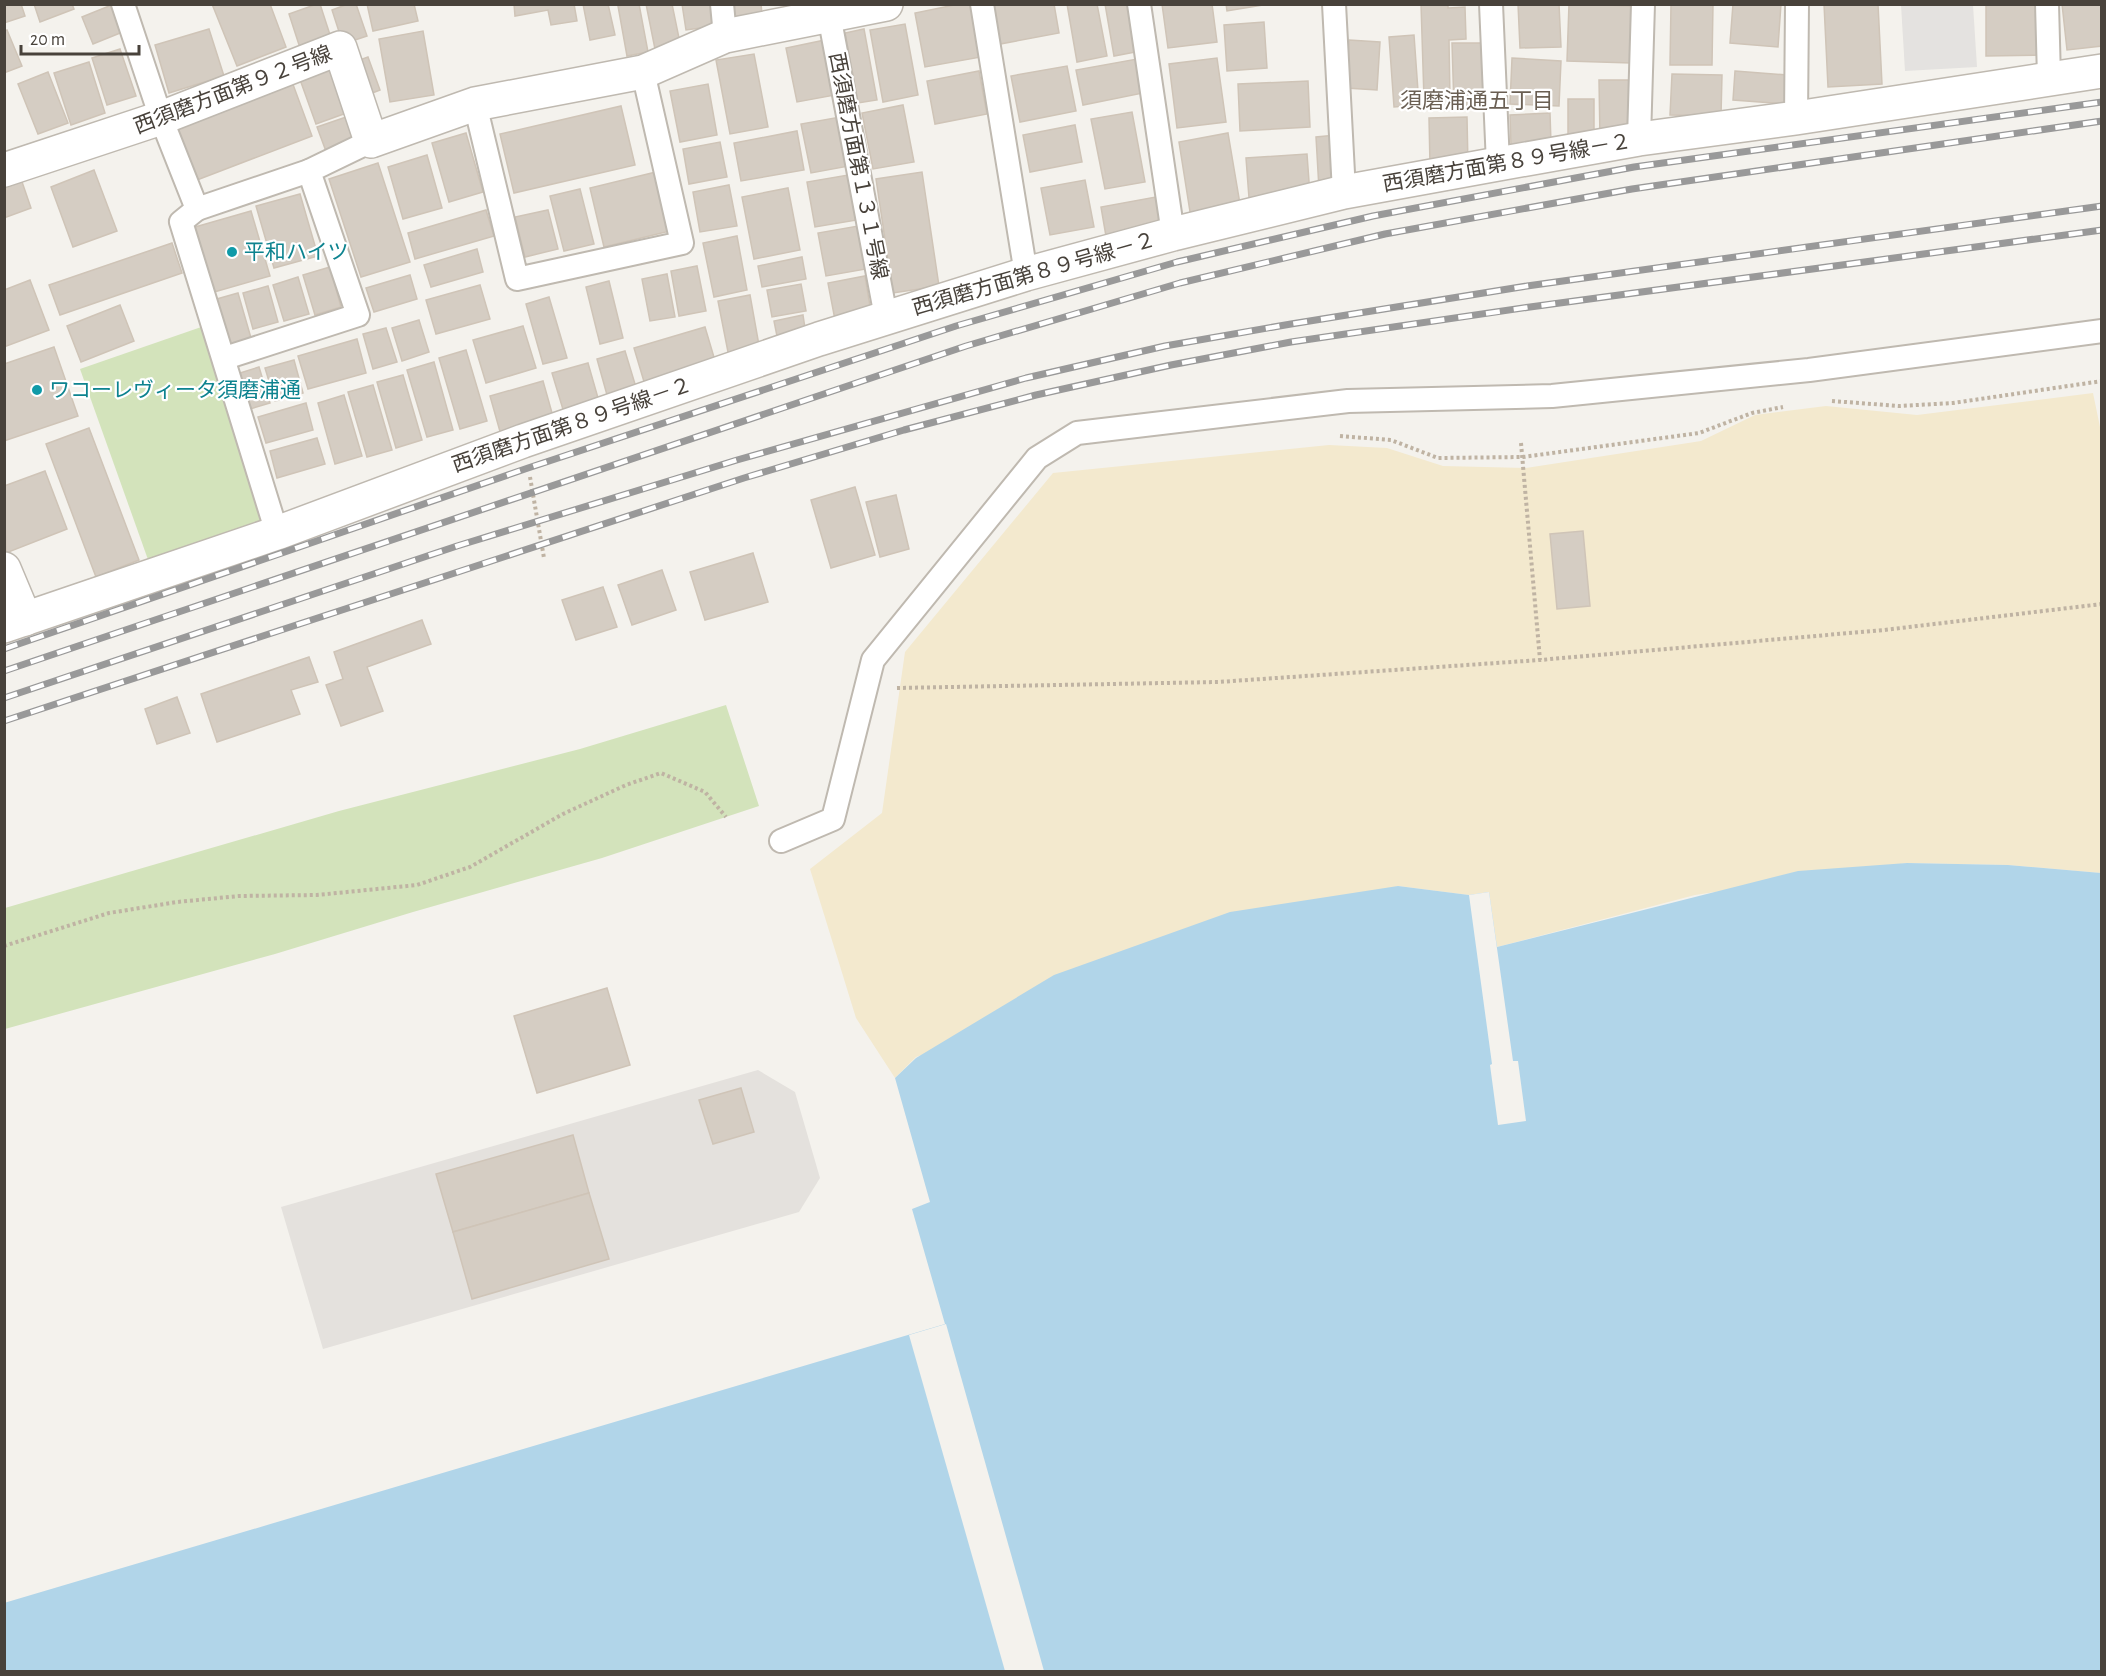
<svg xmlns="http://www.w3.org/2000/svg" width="2106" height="1676" font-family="'Alegreya Sans','Noto Sans JP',sans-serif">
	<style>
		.industrial { fill: #e4e1dd }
		.green { fill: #d3e3bb }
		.sand { fill: #f3e9ce }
		.parking { fill: #e4e2e0 }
		.water { fill: #b1d5e9 }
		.pier { fill: #f4f2ed }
		.building { fill: #d5cdc3; stroke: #cfc4b7; stroke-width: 1.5 }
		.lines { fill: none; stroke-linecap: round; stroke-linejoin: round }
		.lane-casing { stroke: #bfb9b0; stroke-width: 26 }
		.street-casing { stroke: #bfb9b0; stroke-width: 36 }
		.path { stroke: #bfb3a3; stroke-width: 4; stroke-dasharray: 3 3; stroke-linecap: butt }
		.lane { stroke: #fff; stroke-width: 22 }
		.street { stroke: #fff; stroke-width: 33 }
		.rail-casing { stroke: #999; stroke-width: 7 }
		.rail { stroke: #fff; stroke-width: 4.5; stroke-dasharray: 14; stroke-linecap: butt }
		.culture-dot { fill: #0f9aa8; stroke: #fff; stroke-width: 2 }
		.labels { text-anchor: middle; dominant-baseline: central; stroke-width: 4.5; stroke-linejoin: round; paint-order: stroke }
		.street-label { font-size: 21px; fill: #48423b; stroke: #fff }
		.culture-label { font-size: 21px; fill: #0d838f; stroke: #fff; text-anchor: start }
		.neighbourhood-label { font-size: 22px; fill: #6a5f53; stroke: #fff }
	</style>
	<rect width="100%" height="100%" fill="#f4f2ed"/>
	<path class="industrial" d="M758 1070 795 1092 820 1178 799 1212 323 1349 281 1207Z"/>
	<g class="green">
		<path d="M207 325 267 530 151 568 80 369Z"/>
		<path d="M726 705 759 806 602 858 413 912 275 954 5 1029V908L339 811 580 749Z"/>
	</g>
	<path class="sand" d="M2093 393 2100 427H2102L2101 873 2008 865 1907 863 1695 895 1497 947 1489 892 1469 895 1398 886 916 1057 895 1078 856 1018 810 869 882 813 905 652 1053 473 1329 445 1387 448 1443 466 1526 468 1701 441 1755 415 1826 406 1917 415Z"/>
	<path class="parking" d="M1901 5H1973L1977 67 1905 71Z"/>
	<path class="water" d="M1907 863 2008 865 2101 873V1671L5 1672 4 1603 945 1324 912 1209 930 1202 895 1078 916 1058 1054 975 1230 912 1398 886 1469 895 1489 892 1497 947 1798 871Z"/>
	<g class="pier">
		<path d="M1489 892 1513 1061H1518L1526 1121 1498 1125 1490 1065 1492 1064 1469 895Z"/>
		<path d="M946 1324 1044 1671H1005L909 1335Z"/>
	</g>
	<g class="building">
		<path d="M4 4H21L25 16 4 23Z"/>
		<path d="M34 4H72L74 9 40 22Z"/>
		<path d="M114 4 125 31 93 44 82 17Z"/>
		<path d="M212 4H270L286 47 237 66Z"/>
		<path d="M317 4H320L333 44 302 54 289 14Z"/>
		<path d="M348 4H356L367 36 343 44 332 10Z"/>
		<path d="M367 4H414L418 21 373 31Z"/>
		<path d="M514 4H574L577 21 551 25 548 10 515 16Z"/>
		<path d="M583 4H608L615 35 590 40Z"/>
		<path d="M626 4H639L648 52 627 56 618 6Z"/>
		<path d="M646 4H672L680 43 655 49Z"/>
		<path d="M682 4H712L715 26 686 30Z"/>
		<path d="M732 4H761L763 24 729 28Z"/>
		<path d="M959 4H970L981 57 925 67 915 13Z"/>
		<path d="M993 4H1054L1059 33 1000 44Z"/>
		<path d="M1067 4H1097L1107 56 1077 62Z"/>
		<path d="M1105 4H1132L1141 51 1114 56Z"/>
		<path d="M1162 4H1212L1217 42 1168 48Z"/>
		<path d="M1226 4H1269L1227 11Z"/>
		<path d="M1421 4H1448V8L1465 7 1466 39 1449 40 1450 99H1424Z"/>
		<path d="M1518 4H1559L1561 47 1520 48Z"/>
		<path d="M1569 4 1634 6 1631 63 1567 61Z"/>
		<path d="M1671 4H1713L1712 65H1670Z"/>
		<path d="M1733 4H1781L1778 47 1730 43Z"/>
		<path d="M1824 4H1878L1882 84 1828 87Z"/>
		<path d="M1986 4H2043V55L1986 56Z"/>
		<path d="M2062 4H2102V46L2067 50Z"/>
		<path d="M1264 22 1267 68 1227 71 1224 25Z"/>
		<path d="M905 24 918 95 883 102 870 30Z"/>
		<path d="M209 29 224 76 169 93 155 45Z"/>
		<path d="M864 29 877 100 858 103 845 33Z"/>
		<path d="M7 30 22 66 4 73V31Z"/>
		<path d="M423 31 434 95 390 102 379 39Z"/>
		<path d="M1414 35 1419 105 1394 107 1389 37Z"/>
		<path d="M825 40 835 95 797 102 786 48Z"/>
		<path d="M1349 40 1380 42 1377 90 1346 88Z"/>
		<path d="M1452 43H1481L1484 107 1454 108Z"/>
		<path d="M120 49 136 96 107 105 92 58Z"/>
		<path d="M754 54 768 127 730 134 716 60Z"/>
		<path d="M368 57 380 90 362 97 349 64Z"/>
		<path d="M1217 58 1226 122 1177 128 1169 64Z"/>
		<path d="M1512 58 1561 61 1559 106 1510 104Z"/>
		<path d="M1137 59 1143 93 1083 105 1076 70Z"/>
		<path d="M333 61 352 111 316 124 298 74Z"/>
		<path d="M89 62 105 113 71 125 54 73Z"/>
		<path d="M1067 66 1076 111 1020 122 1011 76Z"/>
		<path d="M979 71 987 114 935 124 927 81Z"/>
		<path d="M1735 71 1787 75 1785 104 1733 100Z"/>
		<path d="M48 72 68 123 38 134 18 84Z"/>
		<path d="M1672 74 1722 75 1721 116 1670 115Z"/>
		<path d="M291 79 312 136 197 180 175 123Z"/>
		<path d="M1599 80H1635L1636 138H1600Z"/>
		<path d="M1308 81 1310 127 1240 131 1238 84Z"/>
		<path d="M708 84 717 135 680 142 670 91Z"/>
		<path d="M1568 99H1594V135L1568 134Z"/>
		<path d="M903 105 914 162 873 169 862 113Z"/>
		<path d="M621 106 635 165 514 193 500 134Z"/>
		<path d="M1132 112 1145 182 1105 189 1091 119Z"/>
		<path d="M1550 113 1551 143 1511 145 1510 115Z"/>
		<path d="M352 115 362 141 327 154 317 127Z"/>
		<path d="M840 117 849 166 811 173 801 124Z"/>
		<path d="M1467 117 1468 165H1430L1429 118Z"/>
		<path d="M1075 125 1082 162 1030 172 1023 135Z"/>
		<path d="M797 131 804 170 741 181 734 143Z"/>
		<path d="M466 133 483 192 449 202 432 143Z"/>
		<path d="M1228 133 1241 210 1191 218 1179 142Z"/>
		<path d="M1336 135 1339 187 1319 189 1316 137Z"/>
		<path d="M720 142 727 177 689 184 683 149Z"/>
		<path d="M1307 154 1310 195 1249 198 1246 158Z"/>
		<path d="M427 155 442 208 403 219 388 167Z"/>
		<path d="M378 163 410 262 361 277 329 179Z"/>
		<path d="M94 170 117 231 73 247 51 187Z"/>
		<path d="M656 172 670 231 604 247 590 188Z"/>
		<path d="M922 172 939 286 893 293 876 179Z"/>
		<path d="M848 175 857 220 815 227 807 182Z"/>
		<path d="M20 176 31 208 4 218V182Z"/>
		<path d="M1085 180 1094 227 1050 235 1041 188Z"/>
		<path d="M729 185 737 226 700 232 693 192Z"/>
		<path d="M788 188 800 250 754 259 742 197Z"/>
		<path d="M580 189 594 244 564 251 550 196Z"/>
		<path d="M300 194 318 256 274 268 256 206Z"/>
		<path d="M1161 196 1168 230 1107 242 1101 207Z"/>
		<path d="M486 210 494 236 415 259 408 233Z"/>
		<path d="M548 210 558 249 525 257 515 217Z"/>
		<path d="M251 211 270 276 214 292 195 227Z"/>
		<path d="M858 226 866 269 826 276 818 233Z"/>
		<path d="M737 236 747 290 714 297 703 243Z"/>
		<path d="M172 243 182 273 60 315 49 285Z"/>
		<path d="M477 249 483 272 431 287 424 265Z"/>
		<path d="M802 257 806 279 762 287 758 266Z"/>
		<path d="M697 266 706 311 679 316 671 271Z"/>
		<path d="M330 267 341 307 315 315 303 275Z"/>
		<path d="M667 274 675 317 650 321 642 279Z"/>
		<path d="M410 275 417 299 374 312 366 288Z"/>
		<path d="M865 276 872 318 836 325 828 283Z"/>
		<path d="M298 277 309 314 284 321 273 285Z"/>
		<path d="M30 280 49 330 4 347V290Z"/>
		<path d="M609 281 623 338 600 344 586 287Z"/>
		<path d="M801 284 806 311 772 317 767 290Z"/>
		<path d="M480 285 490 319 436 334 426 300Z"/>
		<path d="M268 286 278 322 253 329 243 293Z"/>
		<path d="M238 293 251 338 225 345 213 300Z"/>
		<path d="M750 295 760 351 729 357 718 301Z"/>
		<path d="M549 297 567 358 543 364 526 304Z"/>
		<path d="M120 305 134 341 81 362 67 326Z"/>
		<path d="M803 315 806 335 778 341 774 321Z"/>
		<path d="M419 320 429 352 402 361 392 328Z"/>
		<path d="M523 326 536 368 486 383 473 340Z"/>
		<path d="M705 327 716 364 645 385 634 348Z"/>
		<path d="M386 328 397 362 373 369 363 334Z"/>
		<path d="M357 339 366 373 308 389 298 356Z"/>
		<path d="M54 347 78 416 4 441V364Z"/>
		<path d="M466 350 487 421 460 429 439 358Z"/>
		<path d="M625 351 638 394 609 402 597 359Z"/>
		<path d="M294 360 303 393 275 401 265 368Z"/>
		<path d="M434 362 453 430 427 437 407 370Z"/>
		<path d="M588 363 600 405 565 416 552 373Z"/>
		<path d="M259 367 270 403 250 409 240 373Z"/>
		<path d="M403 375 422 440 396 448 377 382Z"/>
		<path d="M543 381 554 420 501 435 490 396Z"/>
		<path d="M373 385 392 450 367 457 348 392Z"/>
		<path d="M344 395 362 456 335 464 318 403Z"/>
		<path d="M306 403 313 430 266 443 258 417Z"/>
		<path d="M89 428 139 560 96 577 46 444Z"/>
		<path d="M317 438 325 464 277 478 270 451Z"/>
		<path d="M45 471 67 529 6 553 4 486Z"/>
		<path d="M855 487 875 555 831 568 811 500Z"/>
		<path d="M896 495 909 549 880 557 866 502Z"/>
		<path d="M1583 531 1590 606 1557 609 1550 534Z"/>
		<path d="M753 553 768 602 705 620 690 572Z"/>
		<path d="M662 570 676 610 632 625 618 585Z"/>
		<path d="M603 587 617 627 576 640 562 600Z"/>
		<path d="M422 620 431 644 367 667 383 711 341 726 326 685 343 679 334 652Z"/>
		<path d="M309 657 318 682 291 690 300 714 217 742 201 694Z"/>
		<path d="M177 697 190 733 157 744 145 709Z"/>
		<path d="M607 988 630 1065 537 1093 514 1016Z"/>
		<path d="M741 1088 754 1132 713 1144 699 1100Z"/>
		<path d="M573 1135 589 1193 453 1232 436 1174Z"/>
		<path d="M589 1193 609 1259 472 1299 453 1232Z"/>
	</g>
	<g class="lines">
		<defs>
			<g id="lane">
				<path d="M123 4 161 118 197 209 181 222 277 533"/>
				<path d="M722 4 725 36"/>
				<path d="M982 4 1026 274"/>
				<path d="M1139 4 1173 234"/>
				<path d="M1334 4 1344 192"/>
				<path d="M1491 4 1498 164"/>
				<path d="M2047 4 2049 78"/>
				<path d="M829 15 886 317"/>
				<path d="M475 104 517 279 682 243 643 72"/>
				<path d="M1796 118 1797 4"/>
				<path d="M1639 139 1643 4"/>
				<path d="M197 209 309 171"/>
				<path d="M225 358 358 315 309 171 371 141"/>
				<path d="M781 841 833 819 873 660 1037 458 1077 433 1348 401 1552 396 1809 370 2102 331"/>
			</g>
			<g id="street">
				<path d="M4 170 161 118 340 48 371 141 475 104 643 72 725 36 886 4"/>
				<path d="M4 569 25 619"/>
				<path d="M4 626 277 533 523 441 819 339 1026 274 1173 234 1344 192 1498 164 1639 139 1796 118 2102 71"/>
			</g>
		</defs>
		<use href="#lane" class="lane-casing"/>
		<use href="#street" class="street-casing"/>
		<g class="path">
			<path d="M1832 401 1899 406 1953 403 2102 381"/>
			<path d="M1340 436 1391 440 1438 458 1523 457 1699 433 1752 413 1783 407"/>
			<path d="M1521 443 1540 660"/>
			<path d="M530 477 544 558"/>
			<path d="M897 688 1218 682 1540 660 1884 630 2102 604"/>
			<path d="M4 946 109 913 177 902 239 896 317 895 417 885 470 867 563 814 626 785 661 773 705 792 726 817"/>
		</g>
		<use href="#lane" class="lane"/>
		<use href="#street" class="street"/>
		<defs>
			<g id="rail">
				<path d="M4 649 528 468 956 326 1177 262 1373 216 1634 167 2102 102"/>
				<path d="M4 671 966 346 1180 283 1385 234 1632 189 2102 121"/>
				<path d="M4 698 457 546 737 460 1026 378 1165 346 1291 324 1527 286 2102 206"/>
				<path d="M4 721 744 478 904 430 1036 395 1171 365 1291 342 1530 307 2102 230"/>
			</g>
		</defs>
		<use href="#rail" class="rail-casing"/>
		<use href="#rail" class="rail"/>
	</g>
	<g class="culture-dot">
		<circle cx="232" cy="252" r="6"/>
		<circle cx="37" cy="390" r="6"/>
	</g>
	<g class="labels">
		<g class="street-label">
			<text transform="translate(233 90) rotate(-21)">西須磨方面第９２号線</text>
			<text transform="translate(1507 163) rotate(-10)">西須磨方面第８９号線－２</text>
			<text transform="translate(858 166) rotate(79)">西須磨方面第１３１号線</text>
			<text transform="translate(1034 274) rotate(-16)">西須磨方面第８９号線－２</text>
			<text transform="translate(572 425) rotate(-19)">西須磨方面第８９号線－２</text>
		</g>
		<g class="culture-label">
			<text x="244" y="252">平和ハイツ</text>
			<text x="49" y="390">ワコーレヴィータ須磨浦通</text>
		</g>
		<g class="neighbourhood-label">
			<text x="1477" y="101">須磨浦通五丁目</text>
		</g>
	</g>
	<rect width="2106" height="1676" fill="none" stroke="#48423b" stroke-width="12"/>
	<path d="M21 45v9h118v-9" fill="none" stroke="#48423b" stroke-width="3"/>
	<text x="30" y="45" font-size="18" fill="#48423b" stroke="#ffffff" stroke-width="4.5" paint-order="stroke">20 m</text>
</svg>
